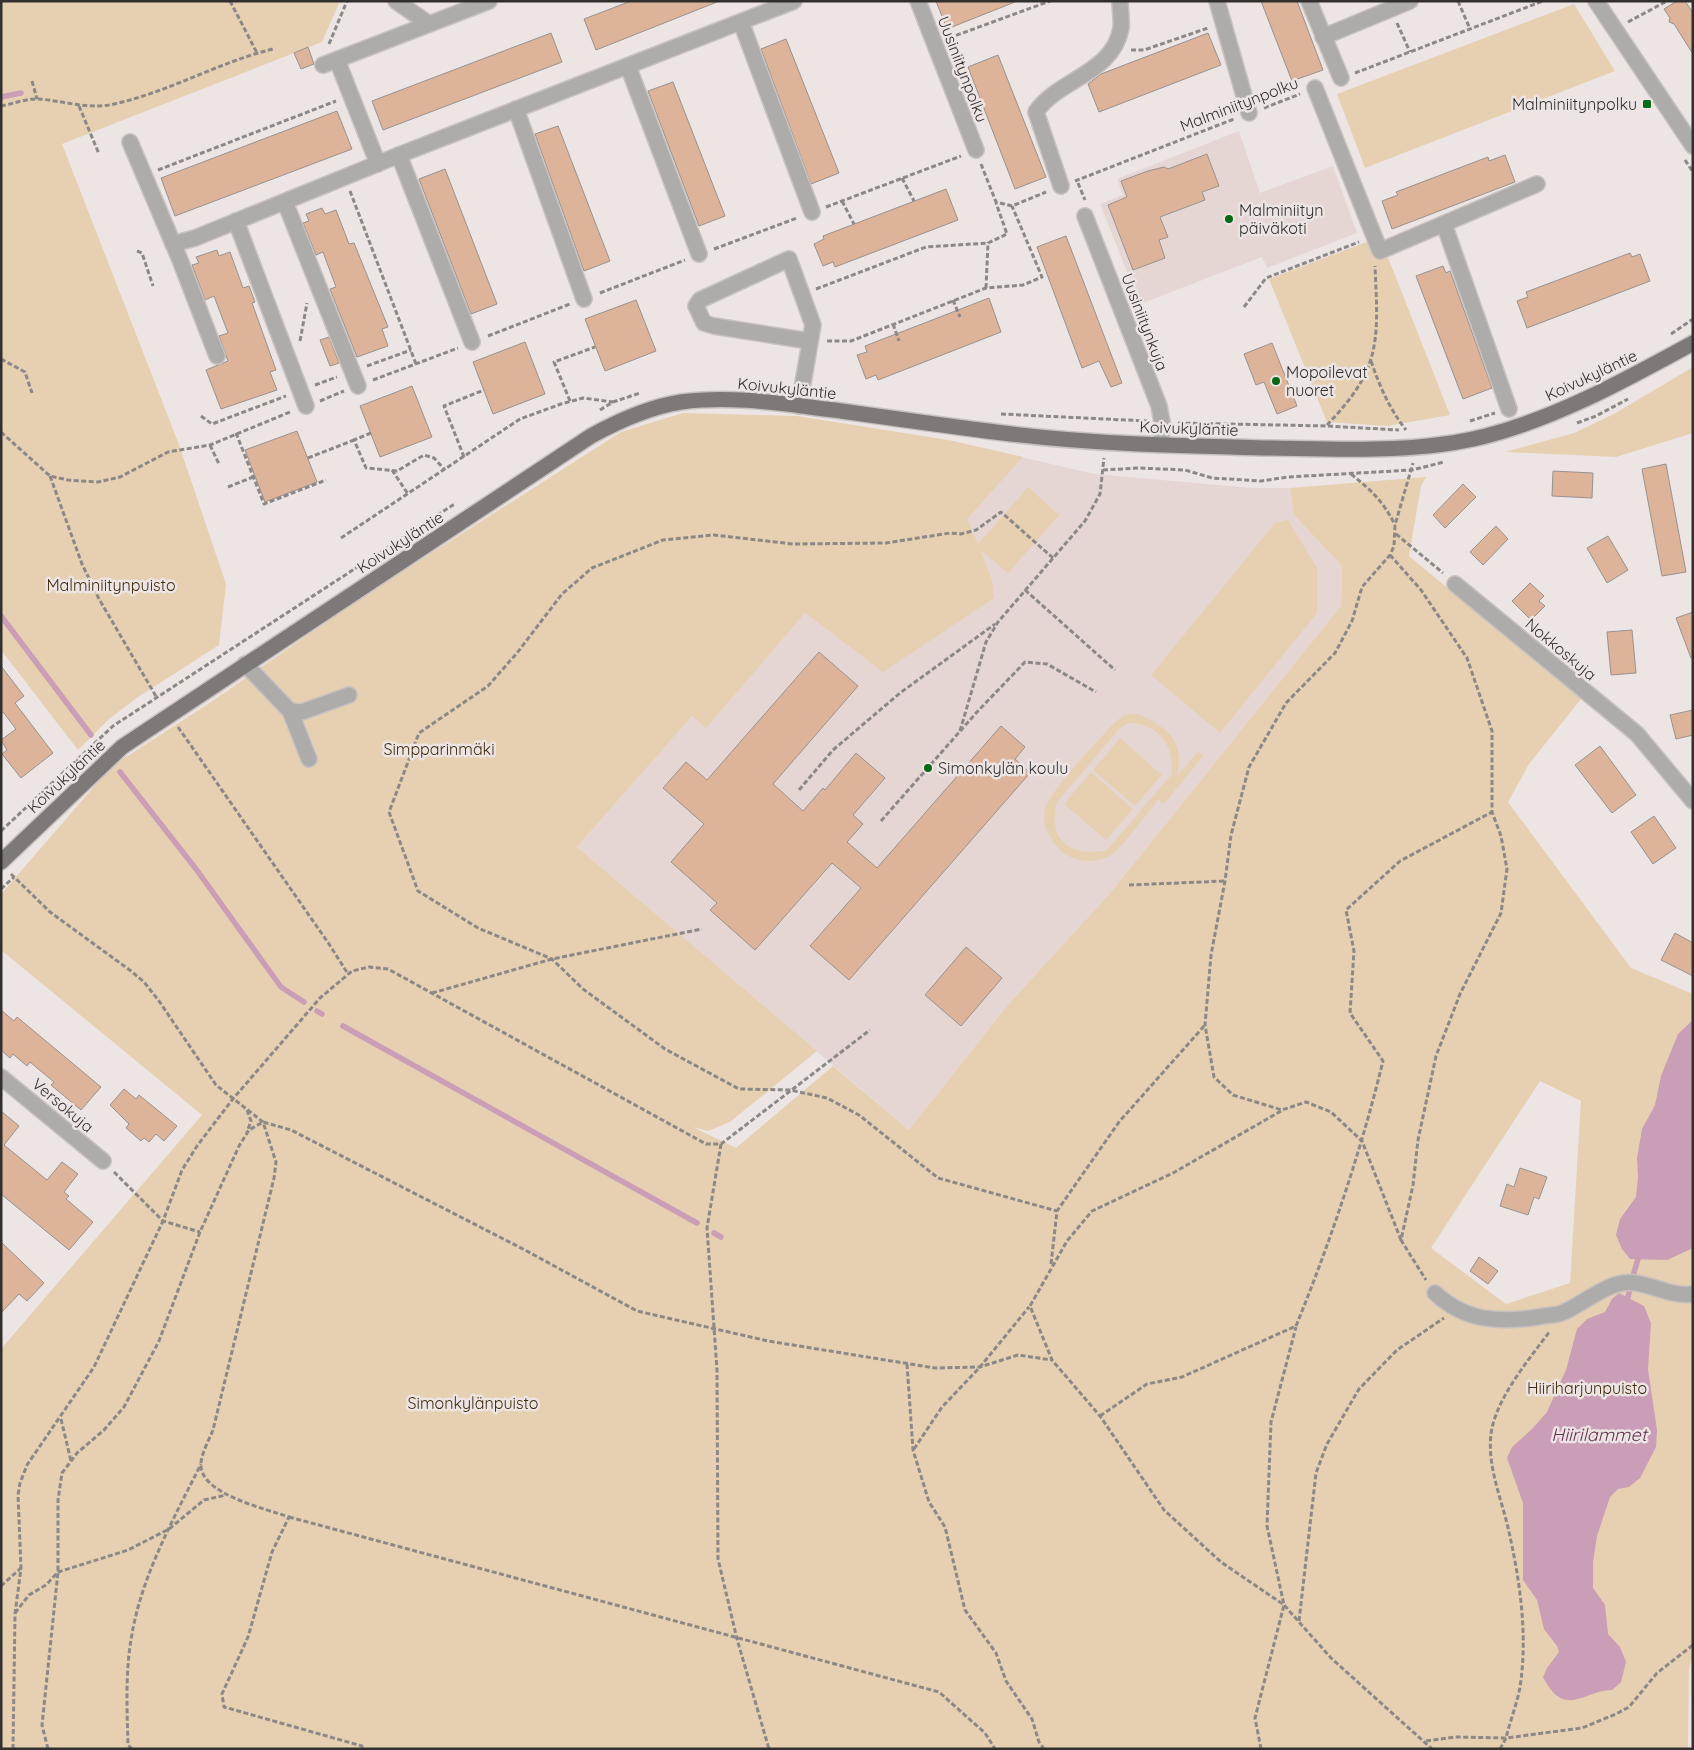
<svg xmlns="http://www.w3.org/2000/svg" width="1694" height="1750" font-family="Quicksand,sans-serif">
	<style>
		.built { fill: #e6d6d3 }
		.green { fill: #e6d0b1; fill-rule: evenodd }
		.water { fill: #ca9eb6 }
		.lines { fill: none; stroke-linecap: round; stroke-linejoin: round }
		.stream { stroke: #ca9eb6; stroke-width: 5.5 }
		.building { fill: #ddb399; stroke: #98928f }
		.minor-casing { stroke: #c7c1c0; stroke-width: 18 }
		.major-casing { stroke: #c7c1c0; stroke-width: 18 }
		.path { stroke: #8d8888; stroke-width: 3; stroke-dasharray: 5 2.5; stroke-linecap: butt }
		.minor { stroke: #aeabab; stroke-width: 15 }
		.major { stroke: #7e7879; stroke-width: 15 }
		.poi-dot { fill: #066914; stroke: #ece5e4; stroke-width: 2 }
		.labels { text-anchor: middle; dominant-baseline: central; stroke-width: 5; stroke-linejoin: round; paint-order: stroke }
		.street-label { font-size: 16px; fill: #322f2f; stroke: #ece5e4 }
		.poi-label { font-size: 16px; fill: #322f2f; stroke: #ece5e4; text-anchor: start }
		.park-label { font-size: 16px; fill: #402c0c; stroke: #ece5e4 }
		.water-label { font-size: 18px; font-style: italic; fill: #662f50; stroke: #ece5e4 }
	</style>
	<rect width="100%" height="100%" fill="#ece5e4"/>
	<g class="built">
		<path d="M1239 131 1260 193 1333 166 1357 233 1267 268 1262 257 1140 304 1100 204 1123 195 1117 179Z"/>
		<path d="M948 440 1094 474 1252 488H1290L1294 515 1342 566 1341 606 1111 892 1006 1007 909 1130 577 847 683 726Z"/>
	</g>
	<g class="green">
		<path d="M1 1H340L322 42 62 144 178 442 226 584 219 645 138 697 109 719 78 750 1 650Z"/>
		<path d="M1574 4 1615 71 1365 168 1337 94Z"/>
		<path d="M1380 237 1450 415 1387 426 1327 422 1269 279Z"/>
		<path d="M1693 367V433L1616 457 1505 452 1574 433 1614 414Z"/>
		<path d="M683 413 797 416 948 440 1023 457 967 519 978 544 1028 487 1059 515 1008 573 980 550 992 580 994 598 883 672 805 613 706 728 692 716 577 847 817 1051 730 1122 708 1131 693 1127 736 1148 833 1066 909 1130 1006 1007 1111 892 1341 606 1342 566 1294 515 1290 488 1426 477 1421 486 1409 556 1581 699 1529 764 1508 802 1631 968 1693 994V1654L1689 1669 1688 1749H1V1349L202 1115 1 950V894L112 766 214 700 358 600 621 432ZM1540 1081 1581 1101 1570 1283 1506 1304 1431 1248Z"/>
		<path d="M1288 520 1317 568V613L1220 733 1151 675 1275 523Z"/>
		<path d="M1139 714C1169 729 1185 741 1177 776L1198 752 1203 756 1164 804 1158 800C1148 812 1122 848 1111 855 1096 865 1069 862 1058 848 1050 838 1043 827 1044 813 1046 793 1099 740 1114 723L1124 715ZM1129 723C1158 723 1176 747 1171 775L1107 850C1070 858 1047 840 1057 802L1120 728Z"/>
		<path d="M1120 738 1162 775 1135 806 1093 770Z"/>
		<path d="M1091 772 1133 809 1106 840 1064 804Z"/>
	</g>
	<g class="water">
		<path d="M1693 1020V1248L1667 1260 1630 1259 1622 1249 1616 1235 1620 1219 1636 1197 1638 1177 1637 1158 1642 1129 1655 1105 1661 1076 1678 1034Z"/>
		<path d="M1619 1293 1644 1306 1651 1323 1648 1369 1657 1430 1656 1447 1640 1478 1629 1487 1618 1489 1610 1497 1597 1536 1593 1562V1588L1605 1605 1608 1634 1620 1647 1626 1662 1621 1682 1612 1690C1584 1690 1565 1720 1543 1677L1547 1668 1559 1652 1557 1646 1544 1629 1537 1600 1523 1580V1503L1507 1458 1512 1447 1532 1429 1547 1412 1566 1370 1577 1329 1587 1319 1605 1312 1612 1299Z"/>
	</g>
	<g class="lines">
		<g class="stream">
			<path d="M1 97 21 93"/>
			<path d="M1 616 91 735"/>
			<path d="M98 744 102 748"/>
			<path d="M120 772 196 869 281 987 304 1002"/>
			<path d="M317 1011 322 1014"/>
			<path d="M343 1026 697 1223"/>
			<path d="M714 1233 721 1237"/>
			<path d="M1633 1276 1638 1259"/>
			<path d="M1628 1297 1630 1289"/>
		</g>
	</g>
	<g class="building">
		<path d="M631 1H717V2L596 50 584 19Z"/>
		<path d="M936 1H1015V2L947 29Z"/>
		<path d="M1261 1H1297L1323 70 1292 81Z"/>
		<path d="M1677 1H1685L1693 13V54L1674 24 1669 22 1670 18 1664 9Z"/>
		<path d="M551 33 562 62 383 130 372 101Z"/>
		<path d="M1208 33 1221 65 1099 112 1088 84 1101 74Z"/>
		<path d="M786 39 839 173 811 184 761 49Z"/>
		<path d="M308 47 314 64 301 69 294 53Z"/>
		<path d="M998 55 1046 177 1015 189 968 67Z"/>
		<path d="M673 82 725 216 699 226 648 91Z"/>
		<path d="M337 111 352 149 175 216 161 178Z"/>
		<path d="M558 126 610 261 584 271 535 134Z"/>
		<path d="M1207 154 1219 186 1202 192 1205 200 1160 217 1168 237 1159 240 1165 258 1133 270 1108 205 1127 197 1121 181 1148 171 1164 167 1168 169Z"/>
		<path d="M1505 155 1515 182 1392 229 1382 201 1398 195 1396 192 1488 157 1489 161Z"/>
		<path d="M445 169 497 304 471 314 419 179Z"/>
		<path d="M946 189 958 220 835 267 833 262 823 266 814 244 824 239 823 236Z"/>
		<path d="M322 208 325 214 336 210 349 244 354 243 388 327 382 329 388 346 357 357 330 289 336 287 323 252 316 255 303 223 309 221 306 214Z"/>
		<path d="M1066 236 1122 383 1111 387 1099 361 1082 368 1037 247Z"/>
		<path d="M217 250 219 256 230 252 243 288 249 286 255 302 252 303 276 370 270 372 277 390 221 409 206 370 228 361 219 336 228 333 214 296 205 300 192 265 199 263 196 257Z"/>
		<path d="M1630 253 1632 257 1640 254 1650 281 1527 328 1517 301 1528 297 1526 292Z"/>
		<path d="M1443 266 1446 273 1450 271 1492 388 1463 399 1416 276Z"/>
		<path d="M989 298 1001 332 878 380 876 375 866 379 857 355 867 352 865 346Z"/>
		<path d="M636 300 656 351 605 371 585 319Z"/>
		<path d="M329 337 339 363 330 366 320 340Z"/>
		<path d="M525 342 545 394 493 414 473 362Z"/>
		<path d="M1272 343 1297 406 1277 414 1264 382 1256 385 1244 354Z"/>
		<path d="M412 386 432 437 380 457 360 406Z"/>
		<path d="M297 431 317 482 265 502 245 450Z"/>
		<path d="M1666 464 1686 572 1662 576 1642 469Z"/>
		<path d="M1553 471 1593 473 1592 498 1552 496Z"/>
		<path d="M1463 484 1476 497 1445 528 1433 515Z"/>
		<path d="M1496 526 1508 539 1483 565 1470 552Z"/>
		<path d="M1608 536 1628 570 1607 583 1587 548Z"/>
		<path d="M1530 583 1544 596 1539 601 1545 606 1531 620 1512 601Z"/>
		<path d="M1693 612V658H1691L1676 618Z"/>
		<path d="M1632 630 1636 673 1611 675 1607 632Z"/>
		<path d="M819 652 858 686 773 784 803 811 823 788 825 790 856 753 885 778 853 815 863 824 847 842 877 868 1001 726 1025 747 1015 759 1030 773 849 980 810 946 861 888 832 863 755 950 710 910 717 903 671 862 704 824 663 788 686 762 707 780Z"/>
		<path d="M1 666 24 696 15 703 53 753 21 778 2 754 7 750 1 740 16 729 3 712 1 713Z"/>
		<path d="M1693 710V735L1676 739 1670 715Z"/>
		<path d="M1600 746 1636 795 1612 813 1575 765Z"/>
		<path d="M1654 816 1676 848 1653 864 1631 832Z"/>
		<path d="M1675 933 1693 943V976L1661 960Z"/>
		<path d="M966 947 1002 978 961 1026 925 995Z"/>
		<path d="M1 1010 14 1021 17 1017 101 1087 81 1110 51 1085 54 1082 30 1062 27 1066 13 1054 10 1058 1 1050Z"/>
		<path d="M124 1089 136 1099 139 1095 177 1126 164 1141 156 1134 149 1142 144 1138 141 1141 126 1128 129 1124 110 1105Z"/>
		<path d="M1 1111 19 1126 4 1145 47 1180 62 1162 78 1174 64 1192 69 1196 66 1199 93 1222 69 1250 1 1194Z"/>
		<path d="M1520 1168 1547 1177 1539 1199 1534 1197 1528 1215 1500 1206 1507 1184 1514 1187Z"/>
		<path d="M1 1242 44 1283 27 1301 19 1294 1 1313Z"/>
		<path d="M1479 1257 1498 1271 1488 1284 1470 1271Z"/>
	</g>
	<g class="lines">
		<defs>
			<g id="minor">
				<path d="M396 1 429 24"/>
				<path d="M918 1 976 150"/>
				<path d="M1217 1 1249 113"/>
				<path d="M1309 1 1341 78"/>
				<path d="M1596 1 1693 146"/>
				<path d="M741 22 812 212"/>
				<path d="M1323 37 1410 1"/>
				<path d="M337 60 378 164"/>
				<path d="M323 65 489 1"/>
				<path d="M628 66 699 254"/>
				<path d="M1315 88 1380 251 1537 184"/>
				<path d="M516 109 584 299"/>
				<path d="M130 142 180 260 217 356"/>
				<path d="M399 155 472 342"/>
				<path d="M1061 186 1036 112C1058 79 1113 74 1121 28 1122 20 1120 10 1120 1"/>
				<path d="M285 202 358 386"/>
				<path d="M1085 216 1159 406 1162 422 1161 444"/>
				<path d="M236 221 306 406"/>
				<path d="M1444 224 1509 409"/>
				<path d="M173 244 195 238 399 155 794 1"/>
				<path d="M799 406 813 325 789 259 700 300 696 306 704 323 714 326 809 341"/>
				<path d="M1455 584 1637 734 1693 801"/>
				<path d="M245 664 290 711 309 759"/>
				<path d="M290 711 302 712 349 695"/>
				<path d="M1 1077 103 1161"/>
				<path d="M1435 1293C1465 1321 1498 1323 1538 1317 1545 1315 1557 1316 1564 1312 1580 1305 1601 1288 1618 1284 1643 1277 1668 1298 1693 1294"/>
			</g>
			<path id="major" d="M1 862 122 747 140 735 591 436C620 420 649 407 681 402 732 395 784 404 834 410 891 418 947 426 1003 433 1090 444 1178 446 1265 448 1337 449 1415 454 1486 436 1559 417 1627 379 1693 343"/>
		</defs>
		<use href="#minor" class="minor-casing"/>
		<use href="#major" class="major-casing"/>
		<g class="path">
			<path d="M230 1 257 53"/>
			<path d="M1458 1 1470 29"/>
			<path d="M1628 22 1667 1"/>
			<path d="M1397 23 1410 52"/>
			<path d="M949 38 1050 1"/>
			<path d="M329 44 347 1"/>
			<path d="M1131 50H1144L1208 28"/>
			<path d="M1355 73 1543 1"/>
			<path d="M32 81 37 99"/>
			<path d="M1 106C13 104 27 98 39 99 64 101 89 110 114 104 169 92 219 62 273 49"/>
			<path d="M79 106 99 154"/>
			<path d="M1264 108 1300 94"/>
			<path d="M1685 160 1693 172"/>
			<path d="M981 164 996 202 1012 206 1046 192"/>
			<path d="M158 170 336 101"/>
			<path d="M902 178 914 201"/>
			<path d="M1075 181 1234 119"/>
			<path d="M1078 183 1085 200"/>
			<path d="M350 191 416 364"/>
			<path d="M842 201 854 224"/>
			<path d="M826 207 961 156"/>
			<path d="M714 249 797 218"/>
			<path d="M137 251 142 253 153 286"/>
			<path d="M986 288 988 243 1007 234 996 203"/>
			<path d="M816 289 926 247 988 243"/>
			<path d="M600 293 685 260"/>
			<path d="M953 300 960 317"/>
			<path d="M1244 307 1266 278 1359 242"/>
			<path d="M893 324 899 341"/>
			<path d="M1671 334 1693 319"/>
			<path d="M488 336 570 304"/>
			<path d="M300 341 307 303"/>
			<path d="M827 341H851L986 288 1023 285 1042 277 1012 206"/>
			<path d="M1 359 25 372 32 393"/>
			<path d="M1371 361C1380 387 1389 408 1406 430"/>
			<path d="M367 366 411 350"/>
			<path d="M373 380 458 348"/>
			<path d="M315 385 337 377"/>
			<path d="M320 401 344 391"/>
			<path d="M570 401 554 362 595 347"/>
			<path d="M600 410 613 402 640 393"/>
			<path d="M1001 414 1147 421"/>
			<path d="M201 416 212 424 286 396"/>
			<path d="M1470 421 1495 413"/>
			<path d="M1178 423 1327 426 1399 430"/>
			<path d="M1577 423 1596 416 1628 399"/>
			<path d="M1327 425C1344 407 1363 385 1370 362 1380 332 1376 297 1375 266"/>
			<path d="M1 432 50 476 68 480 98 482 120 477 168 452 210 445 290 412"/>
			<path d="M236 433 264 504 326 480"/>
			<path d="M371 433 354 440 366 468 397 471 424 455 434 458 445 470"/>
			<path d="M210 445 219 464"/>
			<path d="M464 457 444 406 484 390"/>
			<path d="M308 458 354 440"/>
			<path d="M392 470 408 494"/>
			<path d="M1103 470 1139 468 1185 470 1212 478 1261 481 1288 477 1412 470 1444 462"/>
			<path d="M1351 474C1372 491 1383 501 1395 525"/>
			<path d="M50 476 82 564 99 599 157 698"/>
			<path d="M228 487 253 477"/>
			<path d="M1396 534 1443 573"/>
			<path d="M341 538 520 419 561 404 583 398 613 402"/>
			<path d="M1390 555 1421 590 1467 658 1492 731V812L1501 836 1507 869 1501 913 1460 994 1436 1056 1418 1140 1413 1185 1401 1240 1426 1280"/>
			<path d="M1053 558 1001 512 976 530 961 534 950 533 886 543 793 544 714 535 663 540 592 568 562 594 517 653 488 686 419 733 389 812 418 891 478 928 552 959 583 989 665 1049 739 1089 790 1090 827 1098 859 1115 938 1178 1057 1211"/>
			<path d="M1025 590 1115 670"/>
			<path d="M178 727 329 944 348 974"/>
			<path d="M960 731 986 642 998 622 1085 521 1100 494 1104 458"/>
			<path d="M799 790 833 750 900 693 995 624"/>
			<path d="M881 821 977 712 1025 662 1047 664 1096 692"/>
			<path d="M1 831 113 726 456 503"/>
			<path d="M11 874 50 912 131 971 144 982 159 1001 216 1085 263 1122 276 1162 274 1178 213 1430C209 1440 202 1452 201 1463 198 1494 267 1509 289 1517L272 1552 248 1637 222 1694 224 1707 362 1746V1749"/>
			<path d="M1129 885 1225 881"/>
			<path d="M1 889 14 877"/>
			<path d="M432 993 552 959 702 929"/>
			<path d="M247 1110 251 1121 247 1132"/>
			<path d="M1281 1111 1173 1173 1092 1211 1067 1241 1030 1306 1052 1360 1100 1416 1164 1510 1221 1562 1284 1605 1331 1658 1432 1749"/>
			<path d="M721 1144 707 1228 717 1370 718 1559 737 1639 769 1749"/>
			<path d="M114 1172 163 1221 200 1232"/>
			<path d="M1401 1240 1362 1141 1331 1112 1306 1102 1282 1110 1233 1095 1214 1077 1205 1025 1211 955 1225 881 1231 835 1249 767 1286 703 1335 653 1352 621 1362 587 1390 555 1394 546 1395 525 1413 463"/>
			<path d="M1051 1264 1057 1211 1119 1122 1205 1025"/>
			<path d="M907 1364 913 1450 929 1502 945 1527 965 1610 996 1653 1006 1681 1032 1719 1039 1742 1044 1749"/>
			<path d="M1100 1416 1147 1384 1182 1377 1296 1326C1331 1240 1361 1151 1383 1061L1350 1013 1354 951 1346 910 1400 861 1492 812"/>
			<path d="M61 1419 71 1461"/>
			<path d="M914 1449 942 1407 980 1367 1029 1307"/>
			<path d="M289 1517 939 1692 985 1733 995 1749"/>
			<path d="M1 1586 21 1568"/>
			<path d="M15 1613 29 1595 46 1585 58 1572 128 1550 169 1529 204 1500 226 1495"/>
			<path d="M1299 1621 1316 1473 1327 1444 1359 1389 1397 1350 1444 1318"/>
			<path d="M1426 1741 1455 1737 1506 1738C1510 1721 1517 1704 1520 1687 1528 1636 1520 1581 1509 1532 1502 1499 1485 1463 1492 1428 1499 1395 1530 1358 1550 1331"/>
			<path d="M13 1749 15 1614 21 1568 18 1495 20 1483 27 1465 94 1367 163 1221 182 1170 197 1146 232 1100 320 998 352 971 369 967 388 969 706 1144H721L870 1030"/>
			<path d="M48 1749 42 1725 58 1572V1500L62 1473 77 1453 104 1430 124 1407 159 1341 200 1232 239 1146 249 1130 263 1122 291 1130 523 1249 637 1311 768 1341 935 1368 980 1367 1018 1355 1052 1360"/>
			<path d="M132 1749 128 1745C127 1708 125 1671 132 1634 142 1575 174 1518 201 1464"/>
			<path d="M1261 1749 1255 1718 1284 1605 1267 1526 1271 1422 1296 1327"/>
			<path d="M1500 1749 1506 1738 1582 1728 1616 1714 1629 1707 1657 1673 1693 1645"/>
		</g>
		<use href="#minor" class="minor"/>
		<use href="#major" class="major"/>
	</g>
	<g class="poi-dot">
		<rect x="1642" y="99" width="10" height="10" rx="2.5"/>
		<circle cx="1229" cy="219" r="5"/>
		<circle cx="1276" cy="381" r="5"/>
		<circle cx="928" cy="768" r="5"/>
	</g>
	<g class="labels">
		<g class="street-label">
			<text transform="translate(963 69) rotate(69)">Uusiniitynpolku</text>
			<text transform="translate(1239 104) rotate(-21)">Malminiitynpolku</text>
			<text transform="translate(1145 322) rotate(69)">Uusiniitynkuja</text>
			<text transform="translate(1591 375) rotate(-25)">Koivukyläntie</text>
			<text transform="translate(787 388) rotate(6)">Koivukyläntie</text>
			<text transform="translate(1189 428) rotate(2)">Koivukyläntie</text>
			<text transform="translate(400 542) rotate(-33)">Koivukyläntie</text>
			<text transform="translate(1561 649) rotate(40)">Nokkoskuja</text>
			<text transform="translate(66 776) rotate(-43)">Koivukyläntie</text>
			<text transform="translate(63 1105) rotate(40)">Versokuja</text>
		</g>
		<g class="poi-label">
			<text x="1637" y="104" text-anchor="end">Malminiitynpolku</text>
			<text x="1239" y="210">Malminiityn<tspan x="1239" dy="18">päiväkoti</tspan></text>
			<text x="1286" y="372">Mopoilevat<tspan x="1286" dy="18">nuoret</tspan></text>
			<text x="938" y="768">Simonkylän koulu</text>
		</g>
		<g class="park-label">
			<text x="111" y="585">Malminiitynpuisto</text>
			<text x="439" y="749">Simpparinmäki</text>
			<text x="1587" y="1388">Hiiriharjunpuisto</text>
			<text x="473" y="1403">Simonkylänpuisto</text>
		</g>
		<g class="water-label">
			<text x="1599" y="1434">Hiirilammet</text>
		</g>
	</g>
	<rect width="1694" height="1750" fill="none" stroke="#322f2f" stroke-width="5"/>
</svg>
